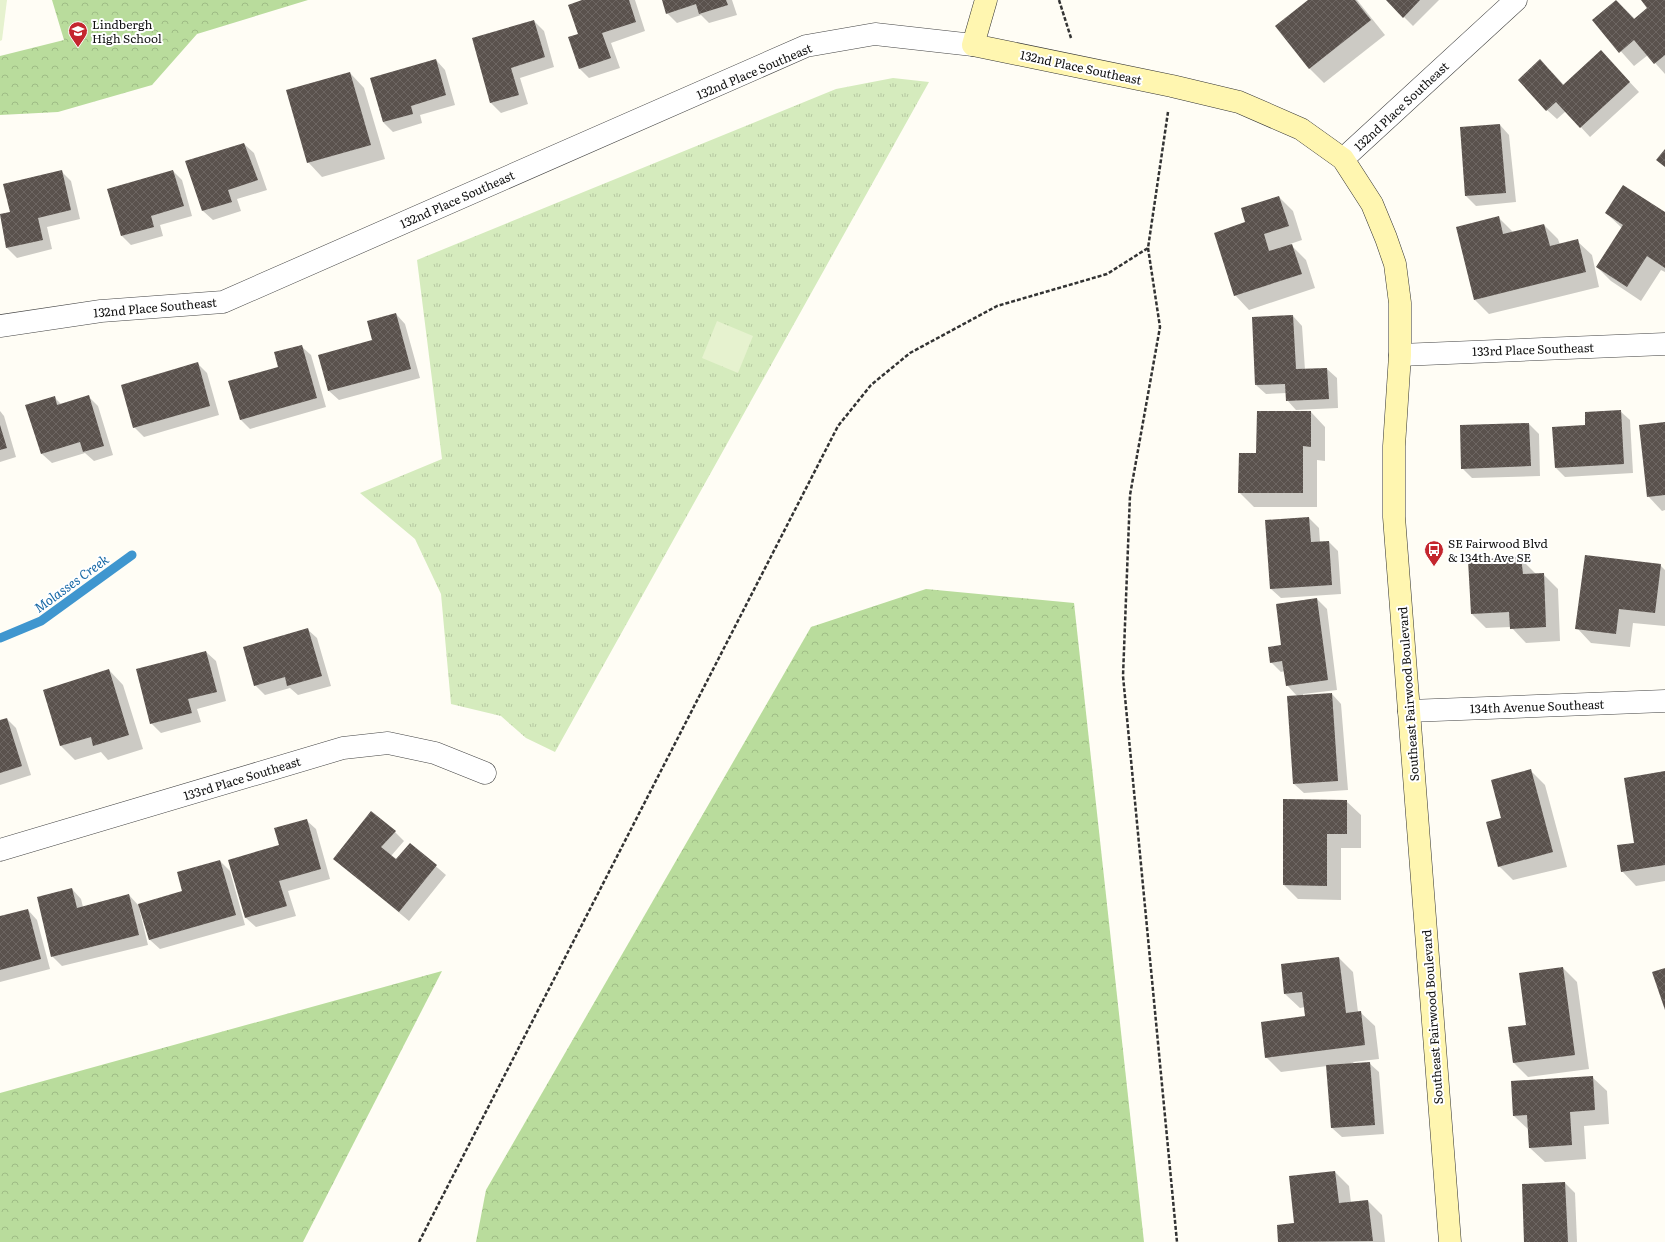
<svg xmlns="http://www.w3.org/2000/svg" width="1665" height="1242" font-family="Literata,serif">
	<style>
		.grass { fill: url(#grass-tufts) }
		.forest { fill: url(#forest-crowns) }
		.pitch { fill: #e6f2cf }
		.shadow { fill: #0003 }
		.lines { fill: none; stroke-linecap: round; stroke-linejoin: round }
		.stream { stroke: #3f96cf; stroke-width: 9 }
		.building { fill: url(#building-cross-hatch) }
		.street-casing { stroke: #444; stroke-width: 23 }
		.secondary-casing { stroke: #333; stroke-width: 23 }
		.path { stroke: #333; stroke-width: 2.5; stroke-dasharray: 4 2; stroke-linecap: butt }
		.street { stroke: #fff; stroke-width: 22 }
		.secondary { stroke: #fff6b0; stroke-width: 22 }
		.labels { text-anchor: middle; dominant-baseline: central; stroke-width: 4; stroke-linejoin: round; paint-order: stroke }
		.poi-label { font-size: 12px; fill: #111; stroke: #fff; text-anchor: start }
		.street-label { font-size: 12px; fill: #111; stroke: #fff }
		.water-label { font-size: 13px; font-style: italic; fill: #1768a6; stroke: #fff }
	</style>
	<defs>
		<pattern id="grass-tufts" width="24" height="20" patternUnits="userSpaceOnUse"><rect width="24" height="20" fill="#d5ebbd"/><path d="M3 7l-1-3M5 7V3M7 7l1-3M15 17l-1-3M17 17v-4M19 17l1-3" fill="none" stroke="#b6c8a1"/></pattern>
		<pattern id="forest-crowns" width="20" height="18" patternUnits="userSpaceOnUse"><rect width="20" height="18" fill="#b9dc9c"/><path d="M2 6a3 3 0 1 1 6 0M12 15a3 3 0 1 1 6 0" fill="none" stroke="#9ebc85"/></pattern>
		<pattern id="building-cross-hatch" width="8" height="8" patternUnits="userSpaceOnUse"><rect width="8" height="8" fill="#5a524d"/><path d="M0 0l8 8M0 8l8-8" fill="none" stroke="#6d6662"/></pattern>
	</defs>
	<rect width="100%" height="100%" fill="#fffdf5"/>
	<path class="grass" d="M893 78 929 82 555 752 526 738 501 716 451 704 441 594 415 539 360 493 442 459 417 260 836 89Z"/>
	<g class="forest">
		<path d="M52 0H308L197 34 152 85 58 112 0 115V56L64 40Z"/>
		<path d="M926 589 1074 603 1144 1242H476L486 1190 811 627Z"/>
		<path d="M442 971 303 1242H0V1093Z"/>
	</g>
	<g class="pitch">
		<path d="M0 0H7L2 40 0 41Z"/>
		<path d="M717 321 753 336 738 373 702 358Z"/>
	</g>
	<g class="shadow">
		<path d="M585 0H635L645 31 611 43 620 68 589 78 580 69V34Z"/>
		<path d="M663 0H732L737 15 709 23 701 15 677 23 667 13Z"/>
		<path d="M1309 0H1357L1385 35 1324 83 1310 69 1276 26Z"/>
		<path d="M1387 0H1439L1413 26Z"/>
		<path d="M1642 0H1665V74L1648 55 1634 66 1593 20 1617 1 1635 19 1648 8Z"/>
		<path d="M534 21 544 31 554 67 520 78 528 104 501 113 491 103 473 39Z"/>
		<path d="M436 60 445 70 455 105 420 115 422 123 393 132 383 122 371 79Z"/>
		<path d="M1610 61 1639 92 1590 137 1566 111 1557 119 1547 110 1550 70 1564 85Z"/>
		<path d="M350 73 364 88 385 159 322 177 308 162Z"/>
		<path d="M1500 125 1509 135 1516 202 1476 206 1466 196Z"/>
		<path d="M244 144 254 153 267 190 237 199 241 211 213 220 203 211Z"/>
		<path d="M61 171 71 181 80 219 47 227 52 249 17 258 7 248 0 215 11 212Z"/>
		<path d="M173 171 182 180 192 216 160 225 163 236 131 245 122 236Z"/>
		<path d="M1279 197 1293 211 1302 240 1290 244 1306 260 1315 288 1249 310 1235 295 1247 223Z"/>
		<path d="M1606 213 1665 214V272L1661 270 1641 301 1611 281 1597 267 1622 228Z"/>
		<path d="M1498 217 1513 232 1544 225 1558 239 1560 245 1577 241 1592 255 1599 287 1489 314 1475 300 1457 228Z"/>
		<path d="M396 314 405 324 420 378 339 400 329 391 320 356 373 341Z"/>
		<path d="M1293 316 1302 326 1305 370 1327 369 1337 378 1338 408 1296 410 1287 400V393L1266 394 1256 385Z"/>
		<path d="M301 346 311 355 326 407 250 429 240 419 280 368Z"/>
		<path d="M198 364 207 373 219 415 144 437 134 427Z"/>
		<path d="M88 396 98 406 113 455 94 461 85 453 52 463 42 454 54 397 62 405Z"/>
		<path d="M0 411 4 416 16 457 0 462Z"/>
		<path d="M1620 411 1630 420 1633 473 1565 477 1556 468 1586 426Z"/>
		<path d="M1311 412 1325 427V461L1317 460V507H1254L1239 492 1257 454Z"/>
		<path d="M1665 423V510L1662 511 1648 496Z"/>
		<path d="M1529 424 1539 434 1540 476 1472 478 1462 468 1461 426Z"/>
		<path d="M1309 518 1319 528 1320 542H1329L1338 551 1341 594 1281 598 1271 589Z"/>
		<path d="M1521 559 1536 574H1543L1558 589 1560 641 1526 643 1511 627 1486 628 1472 614 1469 561Z"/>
		<path d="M1660 565 1665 570V626L1633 623 1630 647 1591 643 1577 628Z"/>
		<path d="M1317 599 1327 609 1337 690 1303 694V696L1332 694 1341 704 1348 790 1304 793 1294 784 1297 696 1287 685 1285 671 1281 672 1271 662Z"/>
		<path d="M307 629 317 638 331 686 298 695 290 688 265 695 255 685Z"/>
		<path d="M206 652 216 661 226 701 197 709 201 722 161 733 151 723Z"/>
		<path d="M109 670 123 685 143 749 108 760 101 752 75 760 61 746 44 690Z"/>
		<path d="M7 719 16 728 31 775 0 785V721Z"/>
		<path d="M1531 771 1545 785 1567 867 1513 880 1499 866 1502 819Z"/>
		<path d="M1665 772V881L1636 886 1622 871 1635 843Z"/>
		<path d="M1346 801 1361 815V848H1341V900L1298 899 1284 885Z"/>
		<path d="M306 820 316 829 330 879 288 891 296 916 256 927 246 918 229 861 281 846Z"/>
		<path d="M395 832 404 841 391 856 396 861 410 844 446 875 409 921 334 858Z"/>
		<path d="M220 861 230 871 245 925 160 949 150 940 141 908H139L148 945 62 966 52 956 72 889 81 899 83 907 129 895 138 905 184 892Z"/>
		<path d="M28 910 37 920 50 969 0 982V917Z"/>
		<path d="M1339 958 1353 972 1358 1012H1360L1375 1026 1379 1059 1353 1062 1354 1064 1369 1063 1379 1072 1384 1134 1342 1137 1332 1128 1327 1066 1281 1072 1266 1057 1306 1017 1305 1007 1300 1008 1285 994Z"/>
		<path d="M1563 968 1577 982 1589 1069 1528 1077 1514 1063Z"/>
		<path d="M1592 1077 1607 1091 1609 1124 1584 1126 1586 1159 1545 1162 1530 1148 1529 1130 1514 1116Z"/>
		<path d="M1335 1172 1349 1186 1351 1203 1368 1201 1382 1215 1385 1242H1279L1278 1226 1295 1224Z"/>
		<path d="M1565 1183 1575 1193 1577 1242H1525Z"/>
	</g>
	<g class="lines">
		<path class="stream" d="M0 638 41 621 132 555"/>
	</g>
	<g class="building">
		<path d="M582 0H629L636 22 602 33 611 58 579 69 568 37 578 34 568 5Z"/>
		<path d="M662 0H726L728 5 699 14 696 4 666 14Z"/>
		<path d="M1308 0H1355L1371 20 1309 69 1275 26Z"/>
		<path d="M1386 0H1420L1403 18Z"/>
		<path d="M1616 0 1634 19 1647 8 1641 0H1665V55L1654 64 1634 40 1619 53 1592 20Z"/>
		<path d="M534 20 545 57 511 68 519 95 490 103 472 38Z"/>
		<path d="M1601 50 1630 82 1580 128 1556 102 1546 111 1518 80 1540 59 1563 85Z"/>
		<path d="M436 59 446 95 411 106 413 114 383 122 370 78Z"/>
		<path d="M350 72 371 145 307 163 286 90Z"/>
		<path d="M1500 124 1506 193 1465 196 1460 127Z"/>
		<path d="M244 143 258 180 228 190 232 202 202 211 185 161Z"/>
		<path d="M1665 149V167L1656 160Z"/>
		<path d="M62 170 71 210 38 218 43 240 6 248 0 214 10 212 3 184Z"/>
		<path d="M173 170 184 206 151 216 154 227 121 236 107 189Z"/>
		<path d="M1623 185 1665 212V268L1647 256 1627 287 1596 267 1623 225 1605 213Z"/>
		<path d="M1279 196 1289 226 1264 234 1269 251 1292 244 1302 274 1234 296 1214 233 1245 222 1241 208Z"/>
		<path d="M1499 216 1503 234 1544 224 1550 246 1578 239 1586 272 1474 300 1456 227Z"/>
		<path d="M396 313 411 369 328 391 318 355 372 340 367 321Z"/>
		<path d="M1293 315 1296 369 1327 368 1329 399 1286 401 1285 384 1255 385 1252 317Z"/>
		<path d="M302 345 317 398 240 420 228 381 278 367 274 352Z"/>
		<path d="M198 362 210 406 133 428 121 385Z"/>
		<path d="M89 395 104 446 83 452 80 442 41 454 25 405 55 396 57 405Z"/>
		<path d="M1621 410 1624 464 1555 468 1552 427 1585 425V412Z"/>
		<path d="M1257 411H1311V447L1303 446V493H1238L1239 453H1256Z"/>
		<path d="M1665 422V495L1647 497 1639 425Z"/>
		<path d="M1529 423 1531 466 1461 469 1460 425Z"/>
		<path d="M0 425 7 448 0 450Z"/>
		<path d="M1309 517 1311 542 1329 541 1332 585 1270 589 1265 520Z"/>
		<path d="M1585 555 1661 564 1655 613 1619 609 1616 634 1575 629Z"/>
		<path d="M1521 557 1523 574 1544 573 1546 627 1510 629 1509 612 1471 614 1468 560Z"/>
		<path d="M1317 598 1328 680 1286 686 1282 661 1270 663 1268 647 1281 645 1276 604Z"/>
		<path d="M308 628 322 676 287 686 285 677 254 686 243 647Z"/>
		<path d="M206 651 217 692 188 699 192 713 150 724 136 669Z"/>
		<path d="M109 669 129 735 93 746 91 737 60 746 43 690Z"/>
		<path d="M1332 693 1338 781 1293 784 1287 696Z"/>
		<path d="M7 718 22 766 0 773V720Z"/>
		<path d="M1531 769 1553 852 1498 867 1486 822 1501 818 1491 780Z"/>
		<path d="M1665 771V865L1621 872 1617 845 1634 843 1624 778Z"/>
		<path d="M1283 799 1347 800V834H1327V886L1283 885Z"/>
		<path d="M371 811 396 831 381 847 396 859 410 843 437 865 399 912 333 859Z"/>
		<path d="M307 819 321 869 279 881 287 906 245 918 228 860 279 845 274 828Z"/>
		<path d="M220 860 236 915 149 940 138 904 182 891 177 872Z"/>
		<path d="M72 888 77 908 129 894 139 935 51 957 37 897Z"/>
		<path d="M28 909 41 959 0 970V916Z"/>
		<path d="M1339 957 1346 1013 1361 1011 1365 1045 1265 1058 1261 1022 1305 1016 1302 992 1284 994 1281 964Z"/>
		<path d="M1563 967 1575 1055 1513 1063 1508 1027 1526 1025 1519 973Z"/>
		<path d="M1665 968V1010L1652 972Z"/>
		<path d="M1370 1062 1375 1125 1331 1128 1326 1065Z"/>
		<path d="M1593 1076 1595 1110 1570 1112 1572 1145 1529 1148 1527 1115 1513 1116 1511 1081Z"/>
		<path d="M1335 1171 1339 1203 1368 1200 1373 1241 1278 1242 1277 1225 1294 1223 1289 1176Z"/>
		<path d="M1565 1182 1568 1242H1524L1522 1184Z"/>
	</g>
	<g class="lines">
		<defs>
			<g id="street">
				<path d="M1343 159 1516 0"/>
				<path d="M0 326 101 311 223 302 806 46 875 34 973 45"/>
				<path d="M1400 355 1665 344"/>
				<path d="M1409 711 1665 701"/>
				<path d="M0 850 343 748 388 743 435 753 485 773"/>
			</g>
			<path id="secondary" d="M986 0 973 45 1172 86 1239 102 1301 129 1343 159 1372 204 1386 238 1395 264 1400 303V355L1394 446V517L1450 1242"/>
		</defs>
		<use href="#street" class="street-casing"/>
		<use href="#secondary" class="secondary-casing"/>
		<g class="path">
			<path d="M1059 0 1071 38"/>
			<path d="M1148 248 1160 327 1130 495 1123 676 1177 1242"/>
			<path d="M419 1242 838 426 871 385 910 353 997 306 1107 274 1148 248 1168 112"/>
		</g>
		<use href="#street" class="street"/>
		<use href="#secondary" class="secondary"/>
	</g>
	<defs>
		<symbol id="school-pin" viewBox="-11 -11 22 30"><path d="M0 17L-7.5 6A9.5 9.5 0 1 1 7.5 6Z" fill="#c4262e" stroke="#fff"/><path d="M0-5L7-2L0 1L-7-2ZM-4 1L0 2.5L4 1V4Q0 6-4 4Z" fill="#fff"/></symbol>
		<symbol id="bus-pin" viewBox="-11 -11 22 30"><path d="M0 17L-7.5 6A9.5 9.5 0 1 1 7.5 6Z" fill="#c4262e" stroke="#fff"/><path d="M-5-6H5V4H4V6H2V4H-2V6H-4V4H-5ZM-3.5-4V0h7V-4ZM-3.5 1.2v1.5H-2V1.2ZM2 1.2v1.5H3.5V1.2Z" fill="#fff"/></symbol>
	</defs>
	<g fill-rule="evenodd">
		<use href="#school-pin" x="67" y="20" width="22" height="30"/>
		<use href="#bus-pin" x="1423" y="539" width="22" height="30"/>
	</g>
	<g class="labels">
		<g class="poi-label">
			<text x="92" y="24">Lindbergh<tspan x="92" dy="14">High School</tspan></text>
			<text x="1448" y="543">SE Fairwood Blvd<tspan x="1448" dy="14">&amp; 134th Ave SE</tspan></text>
		</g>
		<g class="street-label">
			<text transform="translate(1081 67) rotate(12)">132nd Place Southeast</text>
			<text transform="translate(754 71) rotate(-23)">132nd Place Southeast</text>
			<text transform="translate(1401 106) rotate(-43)">132nd Place Southeast</text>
			<text transform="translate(457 199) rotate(-24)">132nd Place Southeast</text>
			<text transform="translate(155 307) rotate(-5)">132nd Place Southeast</text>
			<text transform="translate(1533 349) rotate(-2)">133rd Place Southeast</text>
			<text transform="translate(1408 694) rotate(-94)">Southeast Fairwood Boulevard</text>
			<text transform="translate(1537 706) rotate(-2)">134th Avenue Southeast</text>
			<text transform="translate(242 778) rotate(-17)">133rd Place Southeast</text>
			<text transform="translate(1432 1017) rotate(-94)">Southeast Fairwood Boulevard</text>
		</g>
		<g class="water-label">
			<text transform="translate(71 583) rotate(-36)">Molasses Creek</text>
		</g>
	</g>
</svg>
